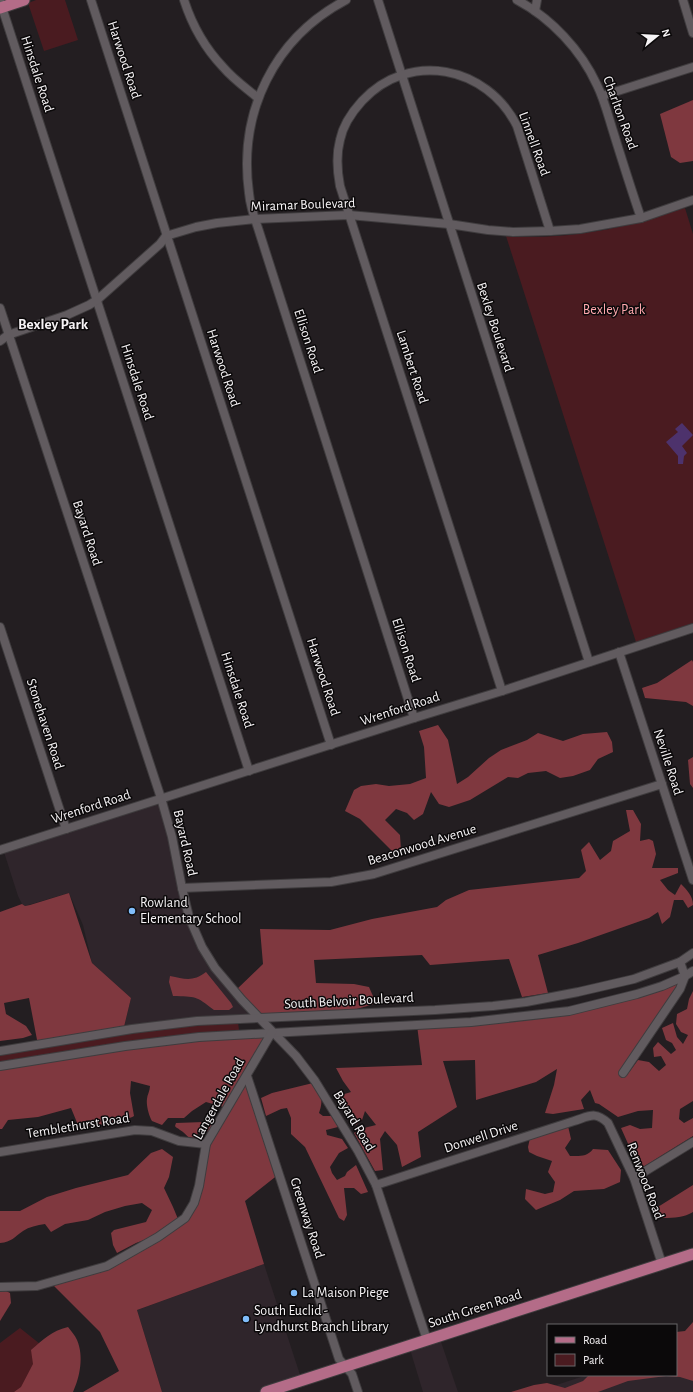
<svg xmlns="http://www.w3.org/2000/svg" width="693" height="1392" font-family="'Alegreya Sans',sans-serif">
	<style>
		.built { fill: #2f252b }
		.green { fill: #4a1b20 }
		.forest { fill: #7f383f }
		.water { fill: #4d326c }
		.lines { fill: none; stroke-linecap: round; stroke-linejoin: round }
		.minor-casing { stroke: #3f3c3e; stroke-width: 10 }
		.major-casing { stroke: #3f3c3e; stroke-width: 13 }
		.minor { stroke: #615b5f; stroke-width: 8 }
		.major { stroke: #b46c88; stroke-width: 11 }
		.poi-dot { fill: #80bdfa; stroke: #0b090a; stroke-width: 1.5 }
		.labels { text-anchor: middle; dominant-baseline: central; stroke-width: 3; stroke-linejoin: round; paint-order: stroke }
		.street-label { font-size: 14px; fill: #f6f3f5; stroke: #0b090a }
		.park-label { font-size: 14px; fill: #ffa8ae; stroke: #0b090a }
		.poi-label { font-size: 14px; fill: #f6f3f5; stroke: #0b090a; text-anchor: start }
		.neighbourhood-label { font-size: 15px; font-weight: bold; fill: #f6f3f5; stroke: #0b090a }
	</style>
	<rect width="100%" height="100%" fill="#231e21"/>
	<g class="built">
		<path d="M161 798 182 888 202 947 260 1018 123 1031 131 998 92 963 83 925 69 893 25 906 22 904 18 896 3 849Z"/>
		<path d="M264 1264 302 1381 266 1392H162L137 1310Z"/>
		<path d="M439 1336 458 1392H423L409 1346Z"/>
		<path d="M693 1340V1392H535L587 1375H676Z"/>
	</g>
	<g class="green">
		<path d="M36 0H65L78 40 44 51 28 3Z"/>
		<path d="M685 208 693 234V623L636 642 506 236C548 239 591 234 632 224 650 220 667 213 685 208Z"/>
		<path d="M236 1021 238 1022 239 1030 189 1034 0 1064V1055L135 1032Z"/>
		<path d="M20 1328 60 1360 26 1392H0V1343Z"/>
	</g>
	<g class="forest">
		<path d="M693 100V161L680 163 671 157 660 114Z"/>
		<path d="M692 660 693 662V706L686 702 645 698 642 688 657 683Z"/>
		<path d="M438 725 448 740 457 784 468 777 489 758 501 750 527 740 538 733 563 741 583 734 607 732 612 742 613 752 598 759 590 770 573 776 560 778 546 771 528 773 518 778 508 777 470 800 449 807 439 804 431 792 423 814 414 820 407 813 396 809 385 820 400 835 401 850 392 851 360 819 345 811 354 790 361 786 376 784 389 786 410 784 426 778 424 747 419 731Z"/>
		<path d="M693 757V788L690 784 688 760Z"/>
		<path d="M626 810H633L641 824 640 841 649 839 653 841 656 854 652 868H678V873L660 880 668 890 675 895 681 884C687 890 693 896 693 905L688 908 683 900H674L670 917 662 924 658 912 649 918 578 943 538 955 548 993 522 997 509 959 430 965 422 955 314 960 316 983 354 984 369 987 376 1003C339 1017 298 1016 260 1018L235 991 263 964 260 929 330 930 372 919 437 907 446 900 469 890 579 878 586 871 581 850 589 842 600 860 611 851 613 841 630 831Z"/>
		<path d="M69 893 92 963 131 998 123 1031 38 1045 29 998 4 1003 6 1014 26 1026 32 1035 23 1038 0 1041V912L22 904 25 906 30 905Z"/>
		<path d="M206 972 231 1003 233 1007 229 1010H214C195 995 196 997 173 996L169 982 170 976C185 979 193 982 206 972Z"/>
		<path d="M685 976 624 1073 630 1071 638 1060 649 1062 659 1071 666 1065 661 1056 654 1057 653 1048 658 1042 671 1054 676 1050 672 1043 666 1040 662 1028 673 1023 677 1037 683 1044 688 1035 681 1032 676 1024 677 1014 687 1009 689 999 693 991V1101L680 1109 679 1119 684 1123 693 1118V1136L643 1167 634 1157 621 1128 630 1125 640 1129 652 1128 653 1110 638 1111 618 1117 599 1104 595 1103 590 1090 581 1100 584 1109 553 1114 545 1113 554 1085 557 1069 536 1082 476 1100 475 1060 443 1061 457 1107 418 1132 421 1157 402 1167 397 1145 385 1131 380 1139 383 1170 375 1171 354 1133 360 1129 376 1125 365 1111 362 1120 356 1125 335 1097 351 1092 343 1081 336 1068 422 1065 417 1025 569 1011Z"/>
		<path d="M272 1032 247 1076 279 1174 245 1201 264 1264 137 1310 162 1392H83L119 1371 100 1332 50 1282 107 1266 185 1218 194 1203 206 1144 227 1108 206 1102 192 1111 184 1118H168L162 1125 152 1121C149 1116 146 1105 147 1099 147 1095 150 1091 150 1086L131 1081 130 1093 134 1116C124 1122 89 1128 78 1125L71 1108 38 1117 8 1120 2 1129H0V1066L92 1051Z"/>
		<path d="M313 1083C321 1095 324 1099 319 1113L323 1116H332L338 1127 326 1130 327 1135 342 1139 348 1148 339 1153 330 1167 332 1173 337 1180 345 1176 347 1172 356 1165 368 1192 361 1194 354 1188H344L347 1215 344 1221 339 1218 305 1147 291 1134V1118L287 1108 281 1109 266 1116 261 1098 272 1093Z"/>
		<path d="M204 1122H214L209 1131 206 1132 198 1131 197 1137C185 1139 189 1135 180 1130 178 1128 176 1128 175 1126L176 1123Z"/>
		<path d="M568 1126 571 1139 565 1148 570 1156C580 1156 587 1157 593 1149L608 1150 621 1170 620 1182 604 1189 574 1191 560 1200 536 1210 525 1199 526 1189 545 1194 553 1192 555 1182 548 1172 552 1161 537 1156 529 1152 528 1147 530 1138Z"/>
		<path d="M162 1149 173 1157 169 1177 164 1188 173 1207 178 1219 152 1237 136 1243 117 1253 113 1245 111 1233 114 1230 146 1222 152 1210 142 1203 125 1206 105 1212 88 1220 65 1224 51 1232 45 1224C37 1225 29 1227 23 1231 14 1237 12 1242 0 1243V1211H20L47 1197 76 1188 128 1175 151 1153Z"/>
		<path d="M693 1185V1212C682 1219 668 1218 655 1218L653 1210Z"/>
		<path d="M0 1290H4L10 1293 11 1303 0 1321Z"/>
		<path d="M693 1322V1381L680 1377 666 1376 628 1381 598 1392H511L534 1385 547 1383 565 1388 583 1381 589 1375H676V1332L685 1331Z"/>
		<path d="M68 1327C71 1331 75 1335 77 1340 84 1356 80 1377 73 1392H14L21 1387 33 1364 31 1350C44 1339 51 1331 68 1327Z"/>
	</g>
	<path class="water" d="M682 423 693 435 682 446 687 453 684 456 683 464H678V456L666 442 678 432 675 429Z"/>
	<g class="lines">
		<defs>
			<g id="minor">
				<path d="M91 0 331 745"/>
				<path d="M184 0C192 25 205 48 223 67 233 79 246 88 258 98"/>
				<path d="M346 0C274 38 238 112 249 193 250 205 254 217 258 228L414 718"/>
				<path d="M378 0 589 662"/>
				<path d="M517 0C551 18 581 50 597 85 604 99 608 115 613 131 622 160 631 189 641 218"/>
				<path d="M683 0 693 33"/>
				<path d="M0 1 249 771"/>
				<path d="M535 11 537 0"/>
				<path d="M602 96 693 67"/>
				<path d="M0 308 161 798 172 837 182 888 189 917 202 947 215 968 242 1000 296 1056 315 1081 358 1151 376 1185 427 1340"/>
				<path d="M0 341 8 335 67 315 89 305 97 300 160 244 166 236 196 227 217 223 255 219 349 215 449 224 488 230 513 232 550 231 580 229 641 218 693 200"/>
				<path d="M0 627 66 829"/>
				<path d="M619 652 693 880"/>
				<path d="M502 691 340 186C337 170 336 155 340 140 343 125 352 112 362 101 409 50 487 66 517 126L550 231"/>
				<path d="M0 850 414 718 502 691 693 628"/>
				<path d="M182 888 331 882 374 874 662 784"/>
				<path d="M0 1051 132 1029 197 1021 435 1010 493 1006 526 1002 578 992 634 979 680 962 693 953"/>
				<path d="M0 1066 125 1046 199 1037 471 1022 569 1011 637 994 662 986 685 976 693 971"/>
				<path d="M623 1073 680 989 685 976 680 962"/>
				<path d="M247 1076 339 1359 352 1374 358 1392"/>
				<path d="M0 1152 135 1130 152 1131 179 1141 206 1144"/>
				<path d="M634 1178 693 1142"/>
				<path d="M376 1185 574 1121C590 1116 595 1111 608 1123L634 1178 662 1264"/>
				<path d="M0 1287 37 1286 107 1266 158 1237 185 1218 194 1203 199 1186 206 1144 272 1032"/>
			</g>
			<g id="major">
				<path d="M0 8 24 0"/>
				<path d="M266 1392 693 1254"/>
			</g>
		</defs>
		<use href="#minor" class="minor-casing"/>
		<use href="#major" class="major-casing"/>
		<use href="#minor" class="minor"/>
		<use href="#major" class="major"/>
	</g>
	<g class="poi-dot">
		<circle cx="132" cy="911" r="4"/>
		<circle cx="294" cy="1293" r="4"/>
		<circle cx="246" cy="1319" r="4"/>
	</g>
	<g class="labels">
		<g class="street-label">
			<text transform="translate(124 60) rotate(72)">Harwood Road</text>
			<text transform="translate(37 74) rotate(72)">Hinsdale Road</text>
			<text transform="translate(620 113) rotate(70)">Charlton Road</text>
			<text transform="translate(534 144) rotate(70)">Linnell Road</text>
			<text transform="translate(303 205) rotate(-2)">Miramar Boulevard</text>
			<text transform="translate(495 327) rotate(72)">Bexley Boulevard</text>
			<text transform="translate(308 341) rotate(72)">Ellison Road</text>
			<text transform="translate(412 367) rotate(72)">Lambert Road</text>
			<text transform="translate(223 368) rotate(72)">Harwood Road</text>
			<text transform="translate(137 382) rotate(72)">Hinsdale Road</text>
			<text transform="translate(87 533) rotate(72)">Bayard Road</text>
			<text transform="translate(406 650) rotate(72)">Ellison Road</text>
			<text transform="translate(323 677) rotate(72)">Harwood Road</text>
			<text transform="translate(237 690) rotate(72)">Hinsdale Road</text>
			<text transform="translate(400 709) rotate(-18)">Wrenford Road</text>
			<text transform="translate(45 724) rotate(72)">Stonehaven Road</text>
			<text transform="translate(668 762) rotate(72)">Neville Road</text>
			<text transform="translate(91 807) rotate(-18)">Wrenford Road</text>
			<text transform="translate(185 843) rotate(77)">Bayard Road</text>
			<text transform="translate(422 845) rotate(-17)">Beaconwood Avenue</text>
			<text transform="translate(349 1001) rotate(-3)">South Belvoir Boulevard</text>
			<text transform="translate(219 1099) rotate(-61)">Langerdale Road</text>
			<text transform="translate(354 1121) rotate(59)">Bayard Road</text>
			<text transform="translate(78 1126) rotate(-9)">Temblethurst Road</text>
			<text transform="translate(481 1137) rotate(-18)">Donwell Drive</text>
			<text transform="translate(645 1181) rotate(69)">Renwood Road</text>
			<text transform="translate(307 1218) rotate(72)">Greenway Road</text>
			<text transform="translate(475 1309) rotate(-18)">South Green Road</text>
		</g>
		<g class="park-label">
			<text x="614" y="310">Bexley Park</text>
		</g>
		<g class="poi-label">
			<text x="140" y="903">Rowland<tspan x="140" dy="16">Elementary School</tspan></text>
			<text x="302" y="1293">La Maison Piege</text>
			<text x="254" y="1311">South Euclid -<tspan x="254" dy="16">Lyndhurst Branch Library</tspan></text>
		</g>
		<g class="neighbourhood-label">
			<text x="53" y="324">Bexley Park</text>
		</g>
	</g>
	<rect x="547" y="1324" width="130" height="52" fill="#0b090a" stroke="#696768"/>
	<rect x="555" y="1337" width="20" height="6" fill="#b46c88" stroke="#696768"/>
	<text x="583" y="1344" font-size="12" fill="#f6f3f5">Road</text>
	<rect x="555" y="1354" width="20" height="12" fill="#4a1b20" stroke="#696768"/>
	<text x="583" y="1364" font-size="12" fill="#f6f3f5">Park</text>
	<g transform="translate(657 36) rotate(72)" stroke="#0b090a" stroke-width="3" paint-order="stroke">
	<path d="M0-3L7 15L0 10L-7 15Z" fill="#f6f3f5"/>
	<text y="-6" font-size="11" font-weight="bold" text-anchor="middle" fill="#f6f3f5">N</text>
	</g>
</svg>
